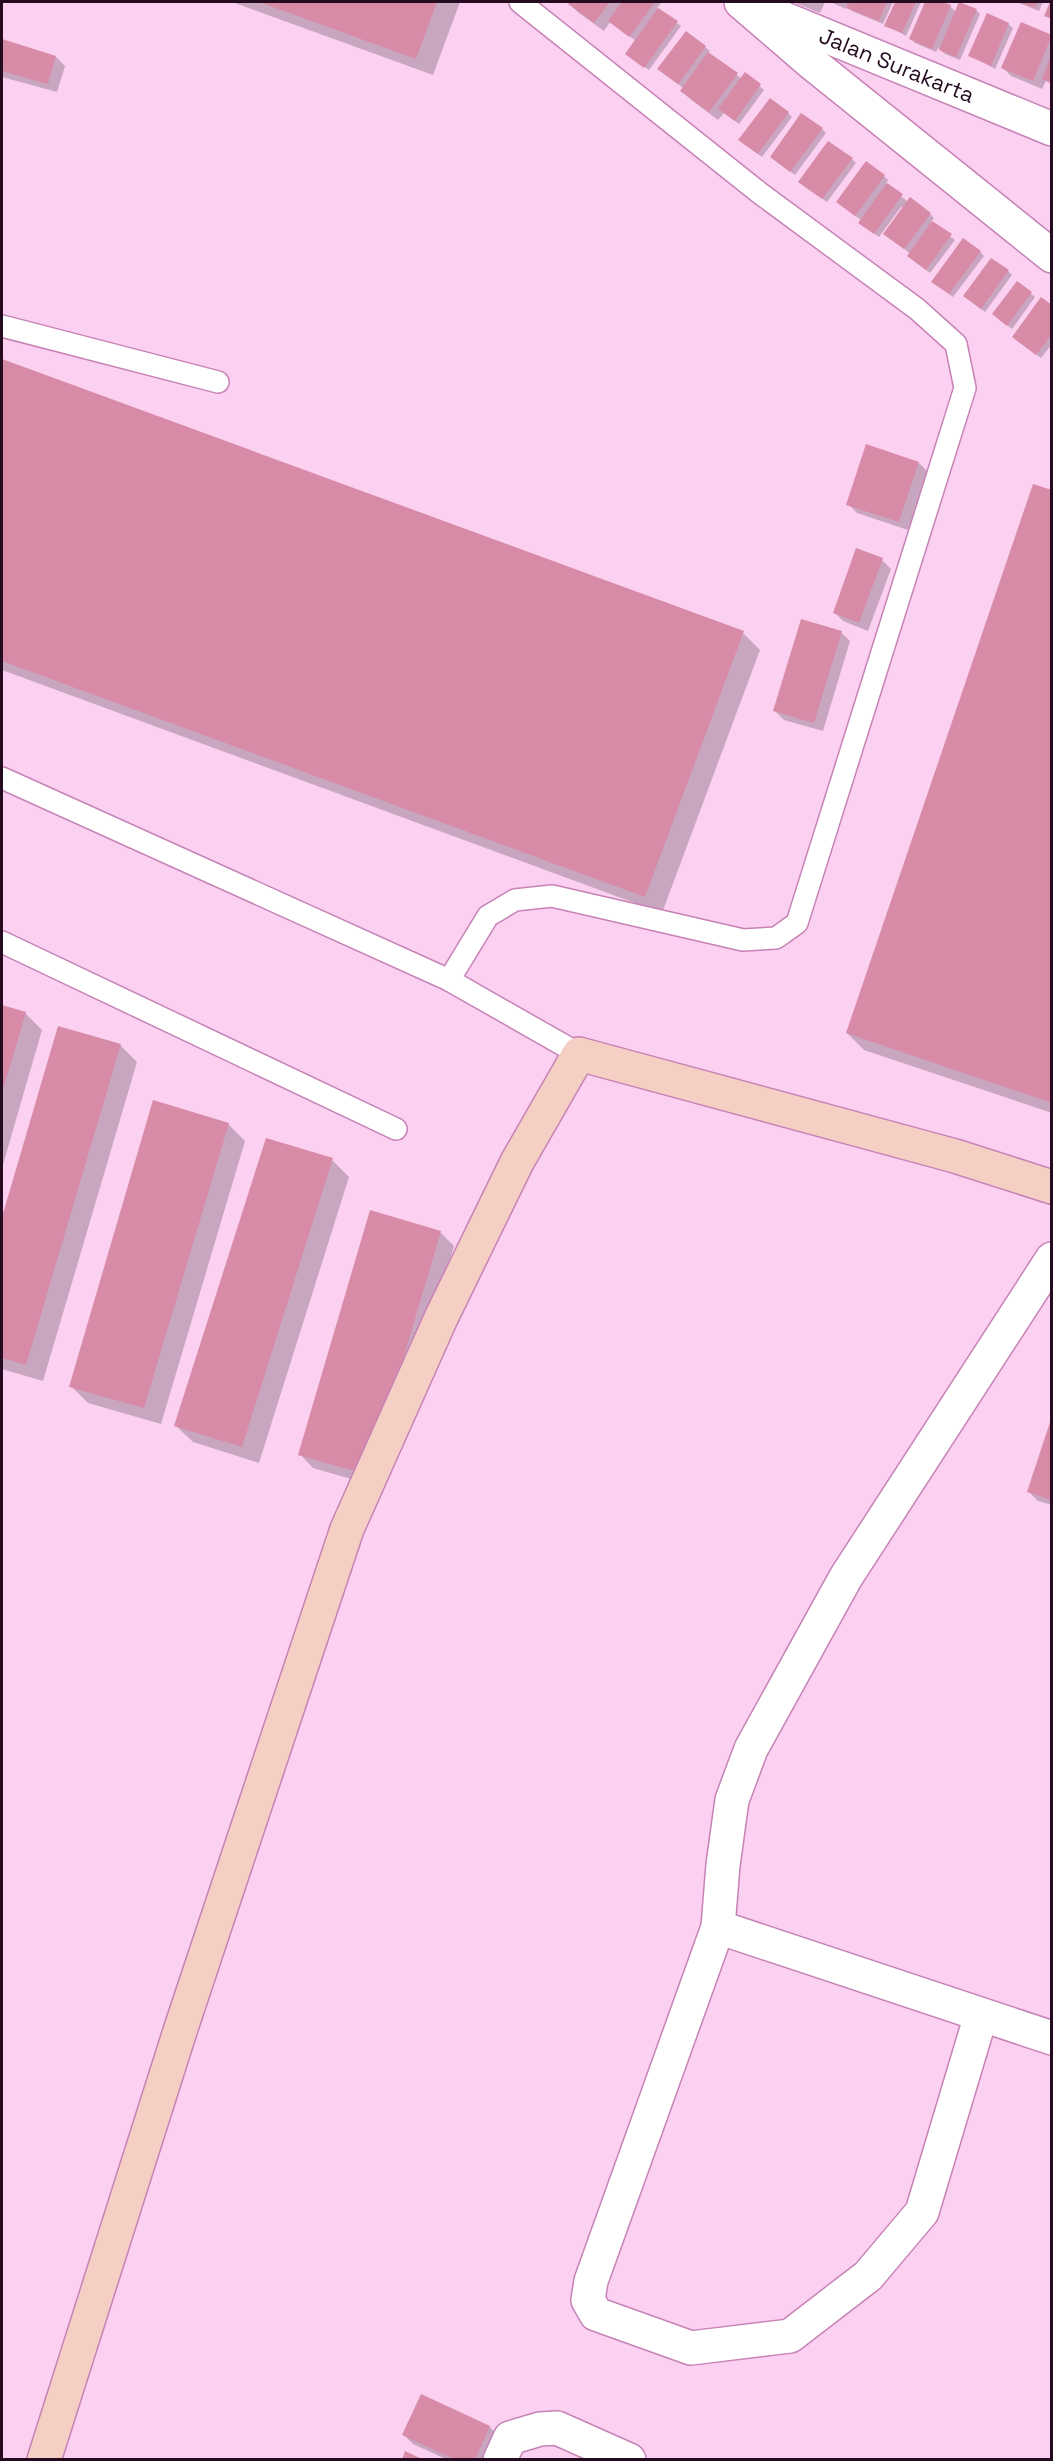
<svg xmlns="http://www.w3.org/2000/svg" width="1053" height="2461" font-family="'Space Grotesk',sans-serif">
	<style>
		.shadow { fill: #0003 }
		.building { fill: #d78ba7 }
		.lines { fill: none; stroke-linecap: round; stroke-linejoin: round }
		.lane-casing { stroke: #c782b6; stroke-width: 24 }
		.street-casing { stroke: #c782b6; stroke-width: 36 }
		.secondary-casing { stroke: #c782b6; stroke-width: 36 }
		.lane { stroke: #fff; stroke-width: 21 }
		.street { stroke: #fff; stroke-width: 33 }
		.secondary { stroke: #f6cfc4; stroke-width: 33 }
		.labels { text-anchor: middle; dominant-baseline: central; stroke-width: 4.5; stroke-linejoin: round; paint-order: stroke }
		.street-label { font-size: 22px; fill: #250b20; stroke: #fff }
	</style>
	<rect width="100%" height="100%" fill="#fcd0f0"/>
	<g class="shadow">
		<path d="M232 2H460L433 75Z"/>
		<path d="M572 2H662L657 8 681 26 649 70 631 58 636 41 610 22 604 31 579 13 570 4Z"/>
		<path d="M793 2H825L820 13Z"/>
		<path d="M830 2H893L883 24 852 11 847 6 846 9Z"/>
		<path d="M896 2H921L906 36 886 25Z"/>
		<path d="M927 2H939L950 6 956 12 976 10 980 14 960 60 945 54 938 48 936 52 915 43 911 39Z"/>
		<path d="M1016 2H1043L1039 11Z"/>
		<path d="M1008 24 1013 28 995 69 970 55Z"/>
		<path d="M1021 24 1052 37V84L1046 81 1042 89 1011 76 1002 67Z"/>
		<path d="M686 33 705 47 710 51 708 53 742 79 745 74 764 90 739 124 724 113 718 120 690 99 682 90 683 88 663 73Z"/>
		<path d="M2 41 56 57 65 66 57 92 2 77Z"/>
		<path d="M788 113 792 117 762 157 744 144Z"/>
		<path d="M822 129 826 133 795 175 776 161Z"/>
		<path d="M852 159 856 163 827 202 804 186Z"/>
		<path d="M884 176 888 180 886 184 908 202 930 214 934 218 931 222 955 240 930 273 913 260 911 254 889 238 904 208 901 207 879 237 864 226 861 220 842 206Z"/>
		<path d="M980 252 984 256 953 297 933 282Z"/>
		<path d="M1008 271 1012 275 985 312 969 300Z"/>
		<path d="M1017 283 1035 297 1012 329 998 318Z"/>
		<path d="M1052 307V344L1041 358 1018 341Z"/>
		<path d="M2 361 743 633 760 650 662 913 2 670Z"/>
		<path d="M867 446 919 463 928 472 908 530 857 513 848 504Z"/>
		<path d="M1052 492V1113L864 1050 847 1033Z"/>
		<path d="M882 560 891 569 868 631 843 621 834 612Z"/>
		<path d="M841 632 850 641 823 731 784 720 775 711Z"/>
		<path d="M2 1007 25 1013 42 1030 2 1168Z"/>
		<path d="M59 1028 120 1045 137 1062 43 1381 2 1369V1223Z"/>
		<path d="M228 1124 245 1141 161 1424 88 1403 71 1386Z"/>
		<path d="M332 1160 349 1177 259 1463 193 1442 176 1426Z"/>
		<path d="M440 1232 454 1246 382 1488 313 1468 300 1454Z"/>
		<path d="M1052 1422V1505L1038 1501 1029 1492Z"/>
		<path d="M490 2427 498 2436 488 2460H448L413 2444 404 2435Z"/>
	</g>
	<g class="building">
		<path d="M259 2H437L416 59Z"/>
		<path d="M570 2H610L594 23 568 4Z"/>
		<path d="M622 2H655L629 37 608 21Z"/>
		<path d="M849 2H887L879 21 846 8Z"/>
		<path d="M895 2H916L902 33 884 26Z"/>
		<path d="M925 2H943L951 5 932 49 909 39Z"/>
		<path d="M959 2 977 9 956 57 939 50Z"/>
		<path d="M1019 2H1038L1035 8Z"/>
		<path d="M1050 2H1052V19L1044 16Z"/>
		<path d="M658 8 678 21 644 68 625 54Z"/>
		<path d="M987 13 1009 23 991 66 968 56Z"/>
		<path d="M1021 22 1052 35 1033 81 1001 68Z"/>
		<path d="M686 31 706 46 678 84 657 69Z"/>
		<path d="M2 39 56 56 48 84 2 71Z"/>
		<path d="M708 52 738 73 709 112 680 91Z"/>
		<path d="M1051 56H1052V83L1042 79Z"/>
		<path d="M745 72 761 84 735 121 718 109Z"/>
		<path d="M770 98 789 112 758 154 738 140Z"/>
		<path d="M801 113 823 128 790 172 770 157Z"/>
		<path d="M828 141 853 158 822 199 798 182Z"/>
		<path d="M866 161 885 175 855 216 836 202Z"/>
		<path d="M887 183 903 194 874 234 858 223Z"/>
		<path d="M910 197 931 213 904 249 883 234Z"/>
		<path d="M932 221 952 234 926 270 907 256Z"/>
		<path d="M963 238 981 251 949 294 931 282Z"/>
		<path d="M991 258 1009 270 981 309 963 296Z"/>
		<path d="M1017 281 1032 292 1007 326 992 314Z"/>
		<path d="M1041 297 1052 305V334L1036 355 1012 337Z"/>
		<path d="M2 359 744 631 645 897 2 661Z"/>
		<path d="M866 444 919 462 899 522 846 505Z"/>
		<path d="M1033 484 1052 490V1103L846 1033Z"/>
		<path d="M856 548 883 558 859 623 833 613Z"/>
		<path d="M801 619 842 631 814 723 773 711Z"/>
		<path d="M2 1005 26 1012 2 1093Z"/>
		<path d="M58 1026 121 1044 26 1365 2 1358V1217Z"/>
		<path d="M153 1100 229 1123 144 1408 69 1387Z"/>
		<path d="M266 1138 333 1158 242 1447 174 1426Z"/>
		<path d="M370 1210 441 1231 369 1475 298 1455Z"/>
		<path d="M1051 1419H1052V1500L1027 1492Z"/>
		<path d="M421 2394 490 2426 475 2460H456L402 2435Z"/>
		<path d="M405 2451 424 2460H402Z"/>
	</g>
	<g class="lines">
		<defs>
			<g id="lane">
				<path d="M2 326 218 382"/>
				<path d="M2 778 449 980 579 1054"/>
				<path d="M2 942 396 1129"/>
				<path d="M449 980 488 916 515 900 552 896 743 940 776 938 797 923 965 388 956 344 917 309 761 194 520 2"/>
			</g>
			<g id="street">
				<path d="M741 2 813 64 1052 256"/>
				<path d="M763 10 1052 129"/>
				<path d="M718 1927 1052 2038"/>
				<path d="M981 2015 922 2212 868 2276 790 2336 691 2348 596 2314 588 2300 591 2281 718 1927 723 1865 732 1800 751 1749 846 1577 1052 1259"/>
				<path d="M500 2460 510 2438 540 2429 557 2428 629 2460"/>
			</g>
			<path id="secondary" d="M44 2460 180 2031 347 1529 441 1318 517 1162 579 1054 955 1156 1052 1187"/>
		</defs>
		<use href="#lane" class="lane-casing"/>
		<use href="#street" class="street-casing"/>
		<use href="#secondary" class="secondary-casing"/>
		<use href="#lane" class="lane"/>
		<use href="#street" class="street"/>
		<use href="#secondary" class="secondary"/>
	</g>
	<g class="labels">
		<g class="street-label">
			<text transform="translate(897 65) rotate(22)">Jalan Surakarta</text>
		</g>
	</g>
	<rect width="1053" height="2461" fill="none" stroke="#250b20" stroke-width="6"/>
</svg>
